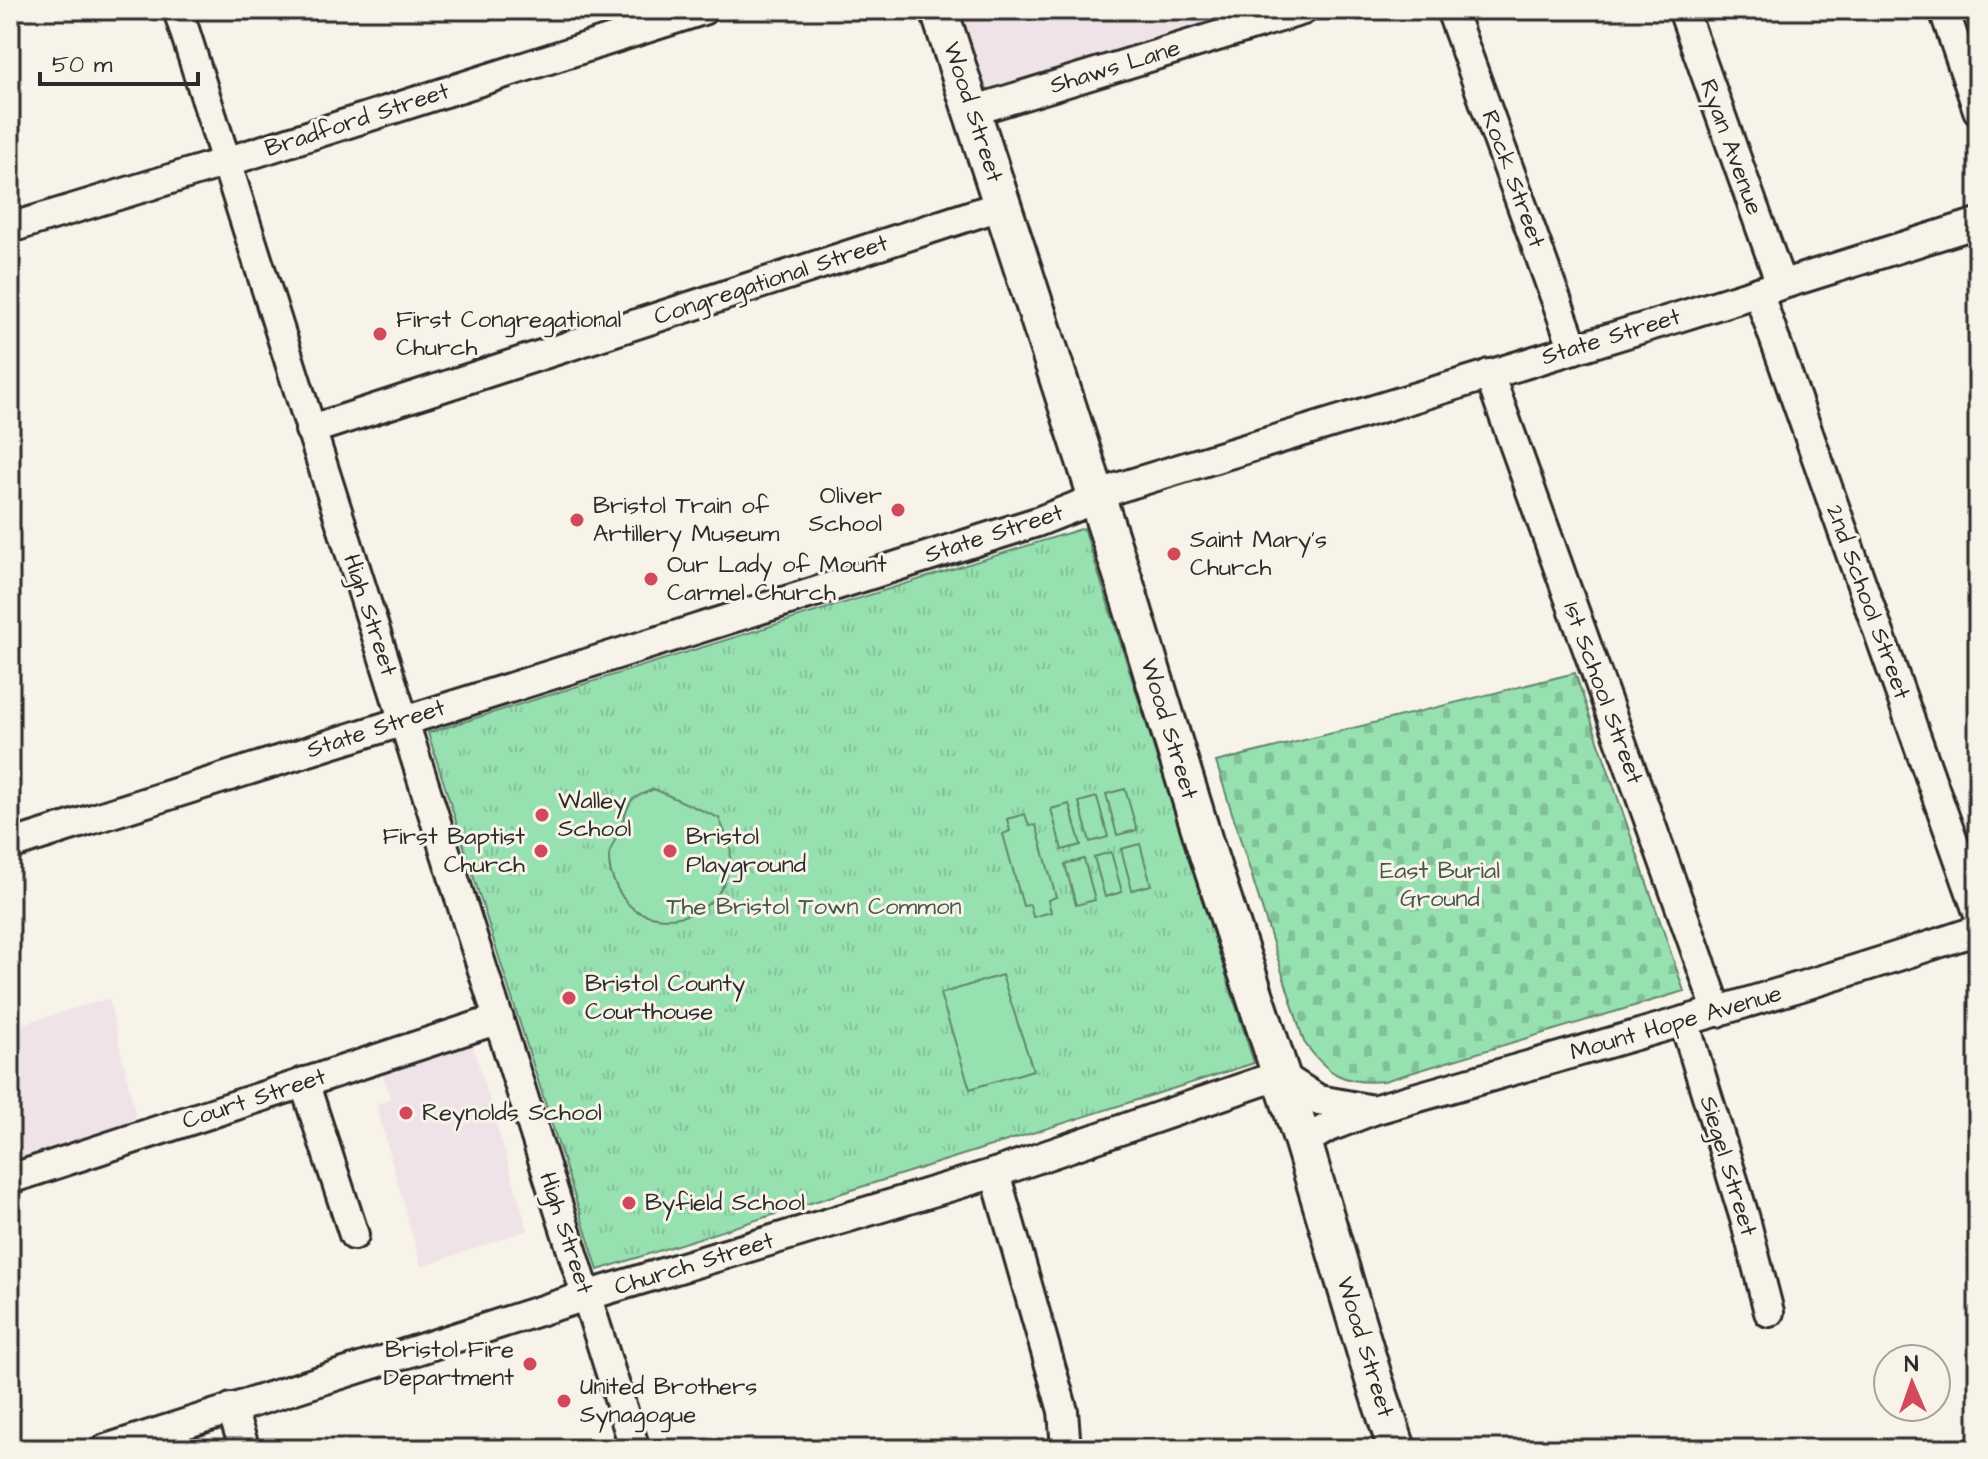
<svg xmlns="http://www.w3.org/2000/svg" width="1988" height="1459" font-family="'Architects Daughter',sans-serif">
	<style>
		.built { fill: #f0e3e8 }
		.grass { fill: url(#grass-tufts); stroke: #61866e; stroke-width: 2 }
		.cemetery { fill: url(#cemetery-stones); stroke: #61866e; stroke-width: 2 }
		.pitch { fill: #97e1b0; stroke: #61866e; stroke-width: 2 }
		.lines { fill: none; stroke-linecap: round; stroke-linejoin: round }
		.minor-casing { stroke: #2b2b2b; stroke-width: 34 }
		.major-casing { stroke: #2b2b2b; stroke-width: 42 }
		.minor { stroke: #f7f3e8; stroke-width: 28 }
		.major { stroke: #f7f3e8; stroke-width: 36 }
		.poi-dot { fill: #d1495b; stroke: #f7f3e8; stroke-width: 3 }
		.labels { text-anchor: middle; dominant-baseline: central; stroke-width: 6; stroke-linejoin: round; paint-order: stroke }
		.street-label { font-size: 24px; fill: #2b2b2b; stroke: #f7f3e8 }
		.poi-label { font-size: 24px; fill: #2b2b2b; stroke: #f7f3e8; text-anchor: start }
		.park-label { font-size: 24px; fill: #46584c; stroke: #f7f3e8 }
	</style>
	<defs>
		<pattern id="grass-tufts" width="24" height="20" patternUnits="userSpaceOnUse" patternTransform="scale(2)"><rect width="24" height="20" fill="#97e1b0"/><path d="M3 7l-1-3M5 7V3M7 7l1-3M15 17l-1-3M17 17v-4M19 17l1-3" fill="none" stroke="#82c198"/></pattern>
		<pattern id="cemetery-stones" width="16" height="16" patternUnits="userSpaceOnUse" patternTransform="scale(2)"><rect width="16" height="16" fill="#97e1b0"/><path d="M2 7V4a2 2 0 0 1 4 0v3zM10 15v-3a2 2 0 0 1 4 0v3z" fill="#82c198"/></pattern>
	</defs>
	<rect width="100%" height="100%" fill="#f7f3e8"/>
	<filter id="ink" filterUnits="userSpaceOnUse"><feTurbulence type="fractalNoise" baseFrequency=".0125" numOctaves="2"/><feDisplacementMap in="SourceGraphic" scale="16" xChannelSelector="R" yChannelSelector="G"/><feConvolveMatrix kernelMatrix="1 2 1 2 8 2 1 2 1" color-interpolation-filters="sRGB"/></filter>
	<g filter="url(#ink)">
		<g class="built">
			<path d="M960 10H1270L986 95Z"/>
			<path d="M109 998 137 1122 155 1144 10 1190V1028Z"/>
			<path d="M471 1039 528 1230 421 1267 376 1104 391 1099 381 1070Z"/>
		</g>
		<path class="grass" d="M1084 528 1254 1063 598 1270 428 733Z"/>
		<path class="cemetery" d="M1575 673 1684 991 1384 1081C1344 1085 1327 1074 1304 1042L1216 762Z"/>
		<g class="pitch">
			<path d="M654 789 719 818C722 827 728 837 730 846 732 854 730 863 728 871 719 910 678 927 641 913 623 906 608 876 609 857 609 851 613 845 615 840 619 830 627 807 632 800 637 795 648 792 654 789Z"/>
			<path d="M1125 789 1137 830 1117 835 1106 794Z"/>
			<path d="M1097 797 1108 837 1090 842 1079 802Z"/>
			<path d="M1069 804 1081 845 1062 850 1051 809Z"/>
			<path d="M1025 814 1029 826 1036 825 1056 897 1048 900 1051 912 1033 917 1030 905 1023 906 1003 834 1010 831 1007 819Z"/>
			<path d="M1140 844 1151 885 1132 890 1121 849Z"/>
			<path d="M1111 852 1122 892 1105 897 1094 857Z"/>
			<path d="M1084 859 1095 900 1076 905 1065 864Z"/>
			<path d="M1002 975 1033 1070 970 1089 940 994Z"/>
		</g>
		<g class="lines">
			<defs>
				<g id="minor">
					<path d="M178 10 635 1449"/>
					<path d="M1451 10 1574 349"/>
					<path d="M1683 10 1781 284"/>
					<path d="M1944 10 1978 110"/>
					<path d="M972 111 1303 10"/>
					<path d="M10 228 226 162 703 10"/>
					<path d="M1758 292 1978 912"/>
					<path d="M1489 374 1718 1012"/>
					<path d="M310 430 1003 205"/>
					<path d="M10 845C352 737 694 628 1037 522L1075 507 1117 488 1669 320 1978 223"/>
					<path d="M1684 1021 1745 1219 1769 1312"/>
					<path d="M304 1082 354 1235"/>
					<path d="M1303 1142 1327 1128 1373 1110C1575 1052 1778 997 1978 930"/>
					<path d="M995 1173 1063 1411 1066 1449"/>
					<path d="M10 1179 499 1019"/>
					<path d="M231 1408 245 1449"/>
					<path d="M106 1449 586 1296 995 1173 1280 1075 1319 1100 1373 1110"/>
				</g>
				<path id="major" d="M939 10 1125 584 1205 845 1303 1142 1374 1380 1397 1449"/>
			</defs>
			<use href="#minor" class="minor-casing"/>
			<use href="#major" class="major-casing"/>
			<use href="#minor" class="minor"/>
			<use href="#major" class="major"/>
		</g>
	</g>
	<g class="poi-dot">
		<circle cx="380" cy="334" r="8"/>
		<circle cx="898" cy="510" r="8"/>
		<circle cx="577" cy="520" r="8"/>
		<circle cx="1174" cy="554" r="8"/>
		<circle cx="651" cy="579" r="8"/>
		<circle cx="542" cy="815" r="8"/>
		<circle cx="541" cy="851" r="8"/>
		<circle cx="670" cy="851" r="8"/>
		<circle cx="569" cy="998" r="8"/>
		<circle cx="406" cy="1113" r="8"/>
		<circle cx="629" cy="1203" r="8"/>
		<circle cx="530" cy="1364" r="8"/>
		<circle cx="564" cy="1401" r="8"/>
	</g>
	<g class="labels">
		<g class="street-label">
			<text transform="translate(1115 67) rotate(-17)">Shaws Lane</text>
			<text transform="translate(973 112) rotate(72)">Wood Street</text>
			<text transform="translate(357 120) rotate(-18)">Bradford Street</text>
			<text transform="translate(1731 147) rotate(70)">Ryan Avenue</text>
			<text transform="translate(1513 179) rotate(70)">Rock Street</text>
			<text transform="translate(771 280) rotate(-18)">Congregational Street</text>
			<text transform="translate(1611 337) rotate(-17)">State Street</text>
			<text transform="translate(994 534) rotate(-18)">State Street</text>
			<text transform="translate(1868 602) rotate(70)">2nd School Street</text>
			<text transform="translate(370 615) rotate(72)">High Street</text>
			<text transform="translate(1603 693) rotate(70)">1st School Street</text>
			<text transform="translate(376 729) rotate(-18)">State Street</text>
			<text transform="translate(1169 729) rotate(73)">Wood Street</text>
			<text transform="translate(1676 1023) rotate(-16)">Mount Hope Avenue</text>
			<text transform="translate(254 1099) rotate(-18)">Court Street</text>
			<text transform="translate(1728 1166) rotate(73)">Siegel Street</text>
			<text transform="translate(566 1233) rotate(72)">High Street</text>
			<text transform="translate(694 1264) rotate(-17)">Church Street</text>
			<text transform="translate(1365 1347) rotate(73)">Wood Street</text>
		</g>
		<g class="poi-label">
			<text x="396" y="320">First Congregational<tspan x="396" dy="28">Church</tspan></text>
			<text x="882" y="496" text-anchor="end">Oliver<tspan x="882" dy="28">School</tspan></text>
			<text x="593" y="506">Bristol Train of<tspan x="593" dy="28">Artillery Museum</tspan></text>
			<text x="1190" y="540">Saint Mary's<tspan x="1190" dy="28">Church</tspan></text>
			<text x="667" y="565">Our Lady of Mount<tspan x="667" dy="28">Carmel Church</tspan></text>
			<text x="558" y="801">Walley<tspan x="558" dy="28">School</tspan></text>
			<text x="525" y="837" text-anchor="end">First Baptist<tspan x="525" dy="28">Church</tspan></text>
			<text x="686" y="837">Bristol<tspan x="686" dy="28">Playground</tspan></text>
			<text x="585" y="984">Bristol County<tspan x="585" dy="28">Courthouse</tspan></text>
			<text x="422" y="1113">Reynolds School</text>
			<text x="645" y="1203">Byfield School</text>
			<text x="514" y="1350" text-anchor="end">Bristol Fire<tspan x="514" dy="28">Department</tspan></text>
			<text x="580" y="1387">United Brothers<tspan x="580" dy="28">Synagogue</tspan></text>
		</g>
		<g class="park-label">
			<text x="1440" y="871">East Burial<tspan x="1440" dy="28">Ground</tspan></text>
			<text x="814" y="907">The Bristol Town Common</text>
		</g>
	</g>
	<rect width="1988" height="1459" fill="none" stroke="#f7f3e8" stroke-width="40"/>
	<rect x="20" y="20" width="1948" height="1419" fill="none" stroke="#2b2b2b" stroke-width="3" filter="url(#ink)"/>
	<g transform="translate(1912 1383) rotate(358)"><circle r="38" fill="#f7f3e8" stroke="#a5a39c" stroke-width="2"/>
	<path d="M0-6L14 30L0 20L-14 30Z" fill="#d1495b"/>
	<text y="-12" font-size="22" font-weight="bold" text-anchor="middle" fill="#2b2b2b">N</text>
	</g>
	<path d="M40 72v12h158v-12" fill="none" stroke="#2b2b2b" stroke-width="4"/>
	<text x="52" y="72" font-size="24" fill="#2b2b2b" stroke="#f7f3e8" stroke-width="6" paint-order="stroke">50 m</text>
</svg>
